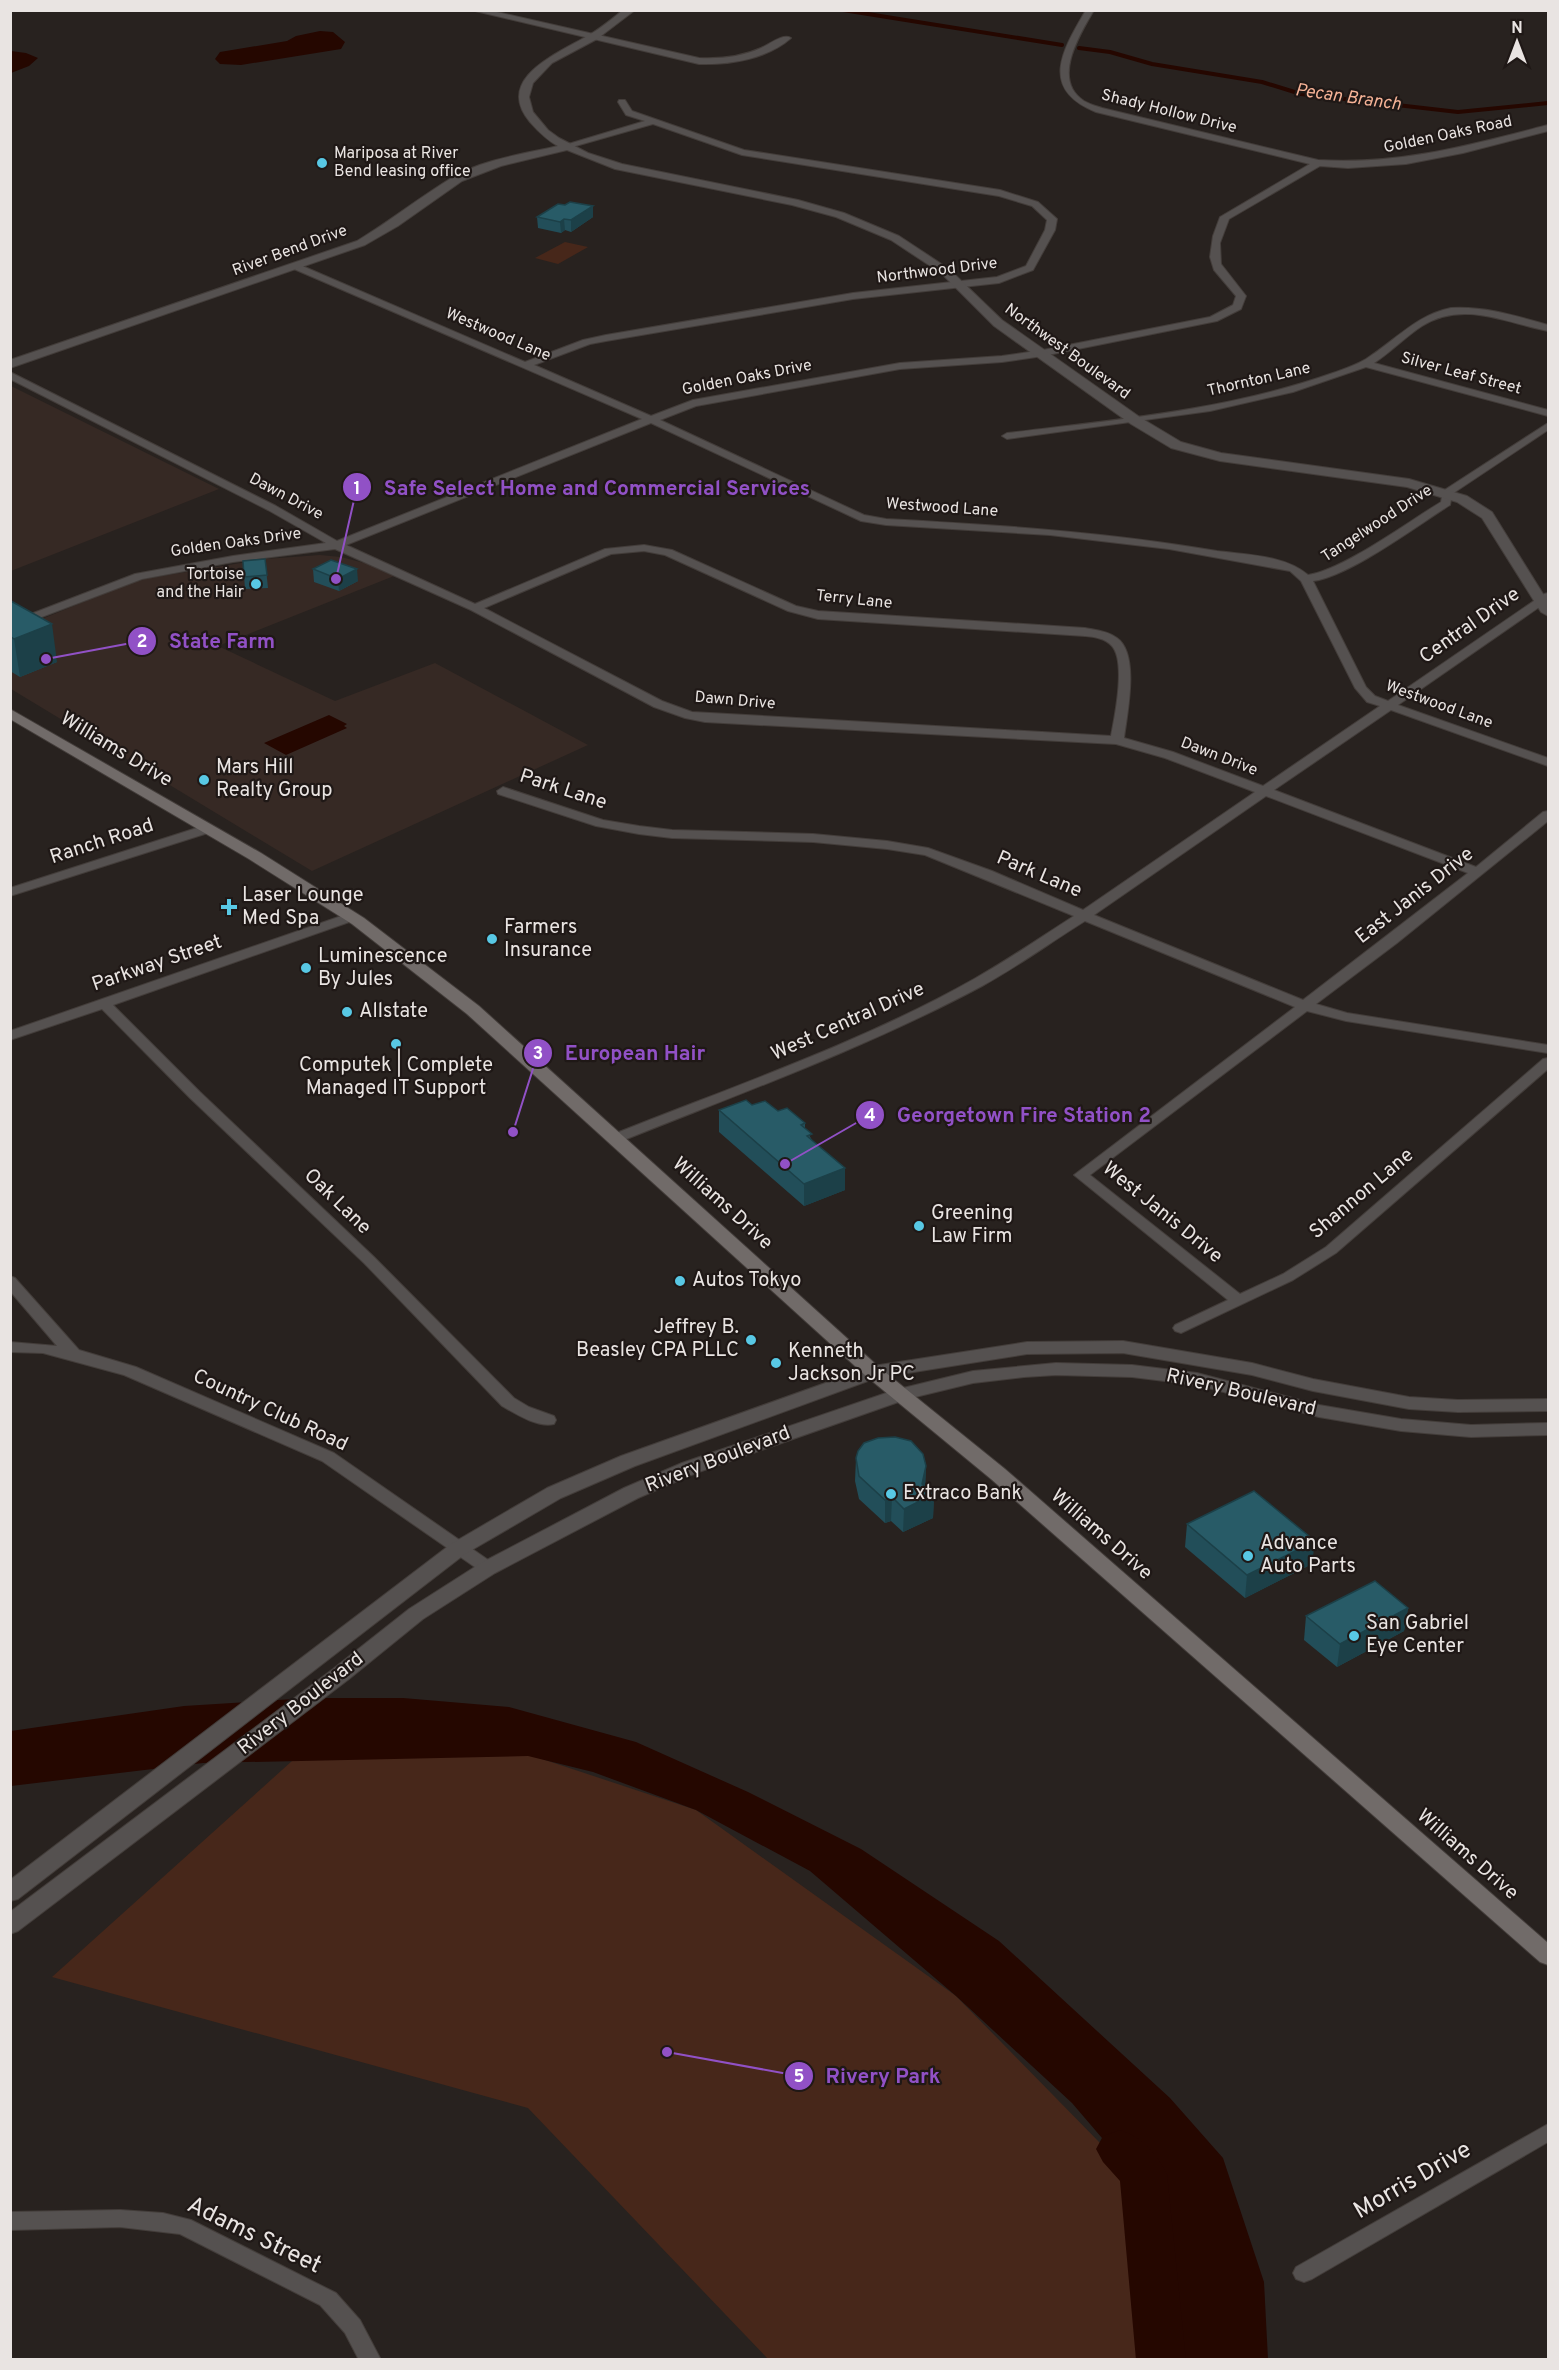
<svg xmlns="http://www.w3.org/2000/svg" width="1559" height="2370" font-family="Overpass,sans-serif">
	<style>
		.built { fill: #362924 }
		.green { fill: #47271a }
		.water { fill: #250700 }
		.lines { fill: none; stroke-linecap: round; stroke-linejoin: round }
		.stream { stroke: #250700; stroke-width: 4 }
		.river { fill: #250700; fill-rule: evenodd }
		.minor-casing { stroke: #433d3a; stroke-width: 2 }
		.tertiary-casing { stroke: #433d3a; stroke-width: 2 }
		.secondary-casing { stroke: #433d3a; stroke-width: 2 }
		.minor { fill: #555150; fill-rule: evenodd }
		.tertiary { fill: #555150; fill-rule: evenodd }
		.secondary { fill: #716b69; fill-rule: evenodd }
		.wall { fill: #224e59 }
		.shaded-wall { fill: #1c4048 }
		.building { fill: #285b67; stroke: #1c4048; stroke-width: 1.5 }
		.poi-dot { fill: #58c8e4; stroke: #1f1816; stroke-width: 2 }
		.labels { text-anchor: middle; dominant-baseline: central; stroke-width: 4.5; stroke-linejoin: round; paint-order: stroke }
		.far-street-label { font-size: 16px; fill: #e9e4e2; stroke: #1f1816 }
		.far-poi-label { font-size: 16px; fill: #e9e4e2; stroke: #1f1816; text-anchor: start }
		.far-water-label { font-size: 18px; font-style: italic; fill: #f5b296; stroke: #1f1816 }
		.street-label { font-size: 20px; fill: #e9e4e2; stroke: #1f1816 }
		.poi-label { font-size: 20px; fill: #e9e4e2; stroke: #1f1816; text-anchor: start }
		.near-street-label { font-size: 24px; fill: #e9e4e2; stroke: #1f1816 }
		.leader { fill: none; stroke: #9151c6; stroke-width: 2 }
		.callout-dot { fill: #9151c6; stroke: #1f1816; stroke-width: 2 }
		.mark-label { font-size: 18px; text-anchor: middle; font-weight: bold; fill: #fff }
		.callout-label { font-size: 21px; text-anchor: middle; font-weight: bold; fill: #9151c6; stroke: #1f1816; stroke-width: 4.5; stroke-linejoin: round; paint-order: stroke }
	</style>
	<rect width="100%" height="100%" fill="#28221f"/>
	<g class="built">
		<path d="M11 386 219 489 11 571Z"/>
		<path d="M320 555 341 557 368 564 394 576 218 646 335 701 435 663 588 745 312 871 11 689 10 632 130 583 150 578 265 559Z"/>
	</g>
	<g class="green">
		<path d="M565 242 588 247 558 264 535 258Z"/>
		<path d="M500 1745 696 1810 956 1996 1149 2193 1152 2359H768L528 2108 52 1977 292 1761Z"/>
	</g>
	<g class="water">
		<path d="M320 31 333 32 345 42 341 49 241 65 220 64 215 59 220 52 287 41 296 36Z"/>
		<path d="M11 51 26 53 38 58 29 66 11 73Z"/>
		<path d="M329 715 347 724 344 726 347 728 286 755 264 743Z"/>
		<path d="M309 1698H403L509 1707 636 1742 748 1792 861 1849 999 1941 1170 2098 1223 2158 1264 2282 1268 2359H1162L1175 2253 1149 2193 1072 2103 956 1996 810 1871 696 1810 593 1772 528 1756 203 1763 11 1786V1731L184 1706Z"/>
	</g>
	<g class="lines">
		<g class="stream">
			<path d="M843 10 1062 45"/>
			<path d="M1079 48 1110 52 1152 64 1262 82 1301 94 1458 112 1548 103"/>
		</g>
		<path class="river" d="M1120 2130C1142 2137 1156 2153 1167 2174L1186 2360H1136L1120 2181 1103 2162 1096 2149 1103 2136Z"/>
		<defs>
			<g id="minor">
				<path d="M471 10H488L699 58C721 59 741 57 761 48 770 44 783 33 791 38 767 59 730 65 699 64Z"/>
				<path d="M1086 10H1094C1080 34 1051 80 1084 101 1089 104 1096 106 1102 108L1318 160C1400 165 1470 145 1548 125V131L1463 153 1406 164 1348 168 1320 166 1229 219 1220 243 1221 264 1246 296 1241 309 1217 321 1043 356 1002 362 900 369 696 406 660 420 864 515 886 519C997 525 1107 532 1217 551 1247 555 1285 555 1308 575 1343 570 1408 522 1441 502L1443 491 1548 423V430L1452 494 1450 505C1415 527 1350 576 1313 581L1366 687 1375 696 1388 701 1544 594 1548 593V601L1398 705 1548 758V766L1391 710 1274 790 1476 867 1543 812 1548 811V821L1397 943 1316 1004 1347 1013 1548 1045V1053L1346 1021 1307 1011 1090 1175 1240 1294 1283 1274 1326 1247 1543 1059 1548 1058V1069L1336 1253 1293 1280 1181 1333 1175 1331 1173 1328 1175 1325 1228 1300 1074 1175 1295 1007 1085 921C1051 942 1017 967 982 986 866 1048 741 1093 619 1142H609L607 1139 609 1136C731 1087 859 1044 974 979 1008 960 1041 937 1074 916L925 855 887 849 813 842 672 838 639 834 596 826 498 794 497 791 503 787 603 820 639 826 672 830 813 834 887 841 928 848 992 871 1083 910 1255 792 1165 758 1116 744 705 722 685 718 654 707 471 610 335 549 233 562 142 579 10 629V622L135 574 233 556 326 543 268 510 10 379V372L276 506 337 541 642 419 294 269V265H300L525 362 583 340 606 335 853 293 997 277 1026 266 1045 230 1047 220 1032 206 999 196 742 155 653 124 565 149V145L645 121 626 115 618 102 619 100H625L632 111 744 150 1000 190 1038 202 1057 219 1055 230 1033 270 999 283 853 299 606 341 590 344 534 365 651 416 693 400 900 363 1002 356 1043 350 1210 317 1233 305 1236 296 1214 270 1210 257 1213 236 1220 217 1310 164 1096 112C1039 89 1062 51 1086 10ZM651 423 861 521 886 525 1050 535 1169 549 1290 571 1301 581 1355 688 1367 702 1380 706 1263 786 1173 752 1124 738C1127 714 1140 654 1117 638 1108 631 1095 630 1085 628L818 611 796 606 672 550 644 545 605 549 475 604 346 545ZM644 551 665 555 788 611 818 619 1085 636C1094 637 1105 638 1112 646 1126 662 1115 715 1111 736L692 712 662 701 484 608 611 554ZM1266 796 1468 873 1303 1000 1094 915Z"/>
				<path d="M1451 308C1485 306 1516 316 1548 325V331C1506 323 1463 300 1422 326 1405 337 1391 352 1374 363L1548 410V416L1366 367 1293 392 1210 411 1007 439 1002 436 1007 433C1116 420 1228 410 1333 373 1344 369 1356 365 1366 359 1396 340 1416 315 1451 308Z"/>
				<path d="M206 825 212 829 211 832 10 896V888Z"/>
				<path d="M350 913 355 914 357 917 355 920 113 1005 200 1092 374 1257 514 1398 529 1407 554 1416 556 1420 554 1424C538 1428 516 1414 502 1406L364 1263 190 1098 102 1009 10 1040V1031Z"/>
				<path d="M10 1276 15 1278 79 1350 136 1367 334 1453 494 1564 497 1568 494 1572H482L322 1461 124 1375 43 1353 10 1352V1342L57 1346 10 1291Z"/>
				<path d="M1548 2124V2142L1312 2279 1304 2282 1296 2279 1293 2273 1296 2267Z"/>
				<path d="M120 2210 163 2213 191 2220 336 2293 360 2320 381 2360H359L345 2333 320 2305 180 2234 120 2227 10 2230V2212Z"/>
			</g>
			<g id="tertiary">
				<path d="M623 10H635L597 39 552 63 533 83 529 97 533 112 548 130 559 138 588 153 622 164 798 200 844 213 899 236 949 269 1002 320 1141 418 1181 442 1221 453 1409 479 1467 496 1492 512 1548 602V616L1541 612 1482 518 1457 502 1407 487 1220 461 1171 448 1131 424 994 326 941 273 891 240 836 217 792 205 615 169 567 150 501 166 462 181 398 226 365 245 10 368V360L357 241C390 221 420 197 453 177 484 159 524 154 558 146 547 140 539 132 530 122 493 78 559 53 589 35 601 28 612 19 623 10Z"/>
				<path d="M1123 1341 1252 1363 1313 1379 1409 1397 1458 1400 1548 1399V1411L1458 1412 1409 1409 1313 1391 1252 1375 1123 1353 1027 1354 876 1378 635 1466 561 1498 465 1554 18 1899 10 1901V1880L451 1544 547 1488 621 1456 873 1366 1027 1342Z"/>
				<path d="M1056 1363 1132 1365 1197 1373 1319 1405 1401 1419 1471 1425 1548 1423V1435L1471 1437 1401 1431 1319 1417 1197 1385 1132 1377 1056 1375 1024 1377 973 1383 907 1399 696 1473 638 1498 495 1573 423 1619 349 1679 18 1931 10 1934V1912L333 1669 409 1609 481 1563 624 1488 682 1463 895 1390 973 1371Z"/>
			</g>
			<path id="secondary" d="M10 709 261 853 364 918 479 1006 880 1368 1005 1469 1548 1943V1965L1540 1962 991 1479 866 1376 467 1014 352 924 249 859 10 719Z"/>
		</defs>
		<use href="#minor" class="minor-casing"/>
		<use href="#tertiary" class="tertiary-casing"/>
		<use href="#secondary" class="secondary-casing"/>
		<use href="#minor" class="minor"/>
		<use href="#tertiary" class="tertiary"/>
		<use href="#secondary" class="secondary"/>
	</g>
	<g class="wall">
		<path d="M565 205 593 206V217L571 232 565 230 561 233 538 228 537 217Z"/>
		<path d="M265 559 268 588 245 589 243 561Z"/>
		<path d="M313 569 358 581 339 591 314 582Z"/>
		<path d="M10 602 57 662 20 677 10 671Z"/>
		<path d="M752 1105 778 1111 805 1123V1128L812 1140 845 1168V1190L804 1206 719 1132V1110Z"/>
		<path d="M856 1458 926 1466 925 1487 934 1494 933 1518 903 1532 891 1521 885 1523 859 1499 855 1481Z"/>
		<path d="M1187 1524 1312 1564 1245 1598 1185 1547Z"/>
		<path d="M1408 1608 1404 1631 1337 1667 1304 1640 1306 1616Z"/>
	</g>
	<g class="shaded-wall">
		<path d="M593 206V217L571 232V220Z"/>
		<path d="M564 219 565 230 561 233 560 222Z"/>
		<path d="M357 569 358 581 339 591 338 579Z"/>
		<path d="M52 624 57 662 20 677 14 639Z"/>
		<path d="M845 1168V1190L804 1206V1184Z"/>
		<path d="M926 1466 925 1489 934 1494 933 1518 903 1532 904 1509 922 1484Z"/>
		<path d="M892 1497 891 1521 885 1523V1500Z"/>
		<path d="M1315 1541 1312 1564 1245 1598 1247 1575Z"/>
		<path d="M1408 1608 1404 1631 1337 1667 1340 1644Z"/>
	</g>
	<g class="building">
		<path d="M570 202 593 206 571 220 564 219 560 222 537 217 558 204 565 205Z"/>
		<path d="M265 559 267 575 244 577 243 561Z"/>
		<path d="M331 560 357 569 338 579 313 569Z"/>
		<path d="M11 601 52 624 14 639 10 636V602Z"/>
		<path d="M746 1100 752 1105 765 1101 778 1111 787 1108 805 1123 801 1125 812 1134 807 1136 845 1168 804 1184 719 1110Z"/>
		<path d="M895 1437 911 1441 923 1454 926 1466 922 1484 934 1494 904 1509 892 1497 885 1500 859 1476 856 1458 858 1451 864 1443 878 1438Z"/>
		<path d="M1254 1491 1315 1541 1247 1575 1187 1524Z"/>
		<path d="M1375 1581 1408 1608 1340 1644 1306 1616Z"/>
	</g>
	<g class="poi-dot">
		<circle cx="322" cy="163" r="6"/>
		<circle cx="256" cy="584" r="6"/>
		<circle cx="204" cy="780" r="6"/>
		<path d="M226 898h6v6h6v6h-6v6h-6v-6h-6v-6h6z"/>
		<circle cx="492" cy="939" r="6"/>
		<circle cx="306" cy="968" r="6"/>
		<circle cx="347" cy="1012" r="6"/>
		<circle cx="396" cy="1044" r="6"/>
		<circle cx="919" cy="1226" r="6"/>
		<circle cx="680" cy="1281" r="6"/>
		<circle cx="751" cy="1340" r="6"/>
		<circle cx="776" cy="1363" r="6"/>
		<circle cx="891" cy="1494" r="6"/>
		<circle cx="1248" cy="1556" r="6"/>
		<circle cx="1354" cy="1636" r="6"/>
	</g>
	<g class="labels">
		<g class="far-street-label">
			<text transform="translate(1169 112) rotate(14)">Shady Hollow Drive</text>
			<text transform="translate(1448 135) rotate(-12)">Golden Oaks Road</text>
			<text transform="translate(290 251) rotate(-20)">River Bend Drive</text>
			<text transform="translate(937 271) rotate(-7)">Northwood Drive</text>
			<text transform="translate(498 335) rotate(23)">Westwood Lane</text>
			<text transform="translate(1067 352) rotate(36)">Northwest Boulevard</text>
			<text transform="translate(1461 374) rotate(15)">Silver Leaf Street</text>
			<text transform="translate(747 378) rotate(-11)">Golden Oaks Drive</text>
			<text transform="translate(1259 380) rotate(-13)">Thornton Lane</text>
			<text transform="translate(286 497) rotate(28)">Dawn Drive</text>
			<text transform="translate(942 508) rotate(4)">Westwood Lane</text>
			<text transform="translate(1377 524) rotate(-33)">Tangelwood Drive</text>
			<text transform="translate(236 543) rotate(-8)">Golden Oaks Drive</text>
			<text transform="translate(854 600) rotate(6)">Terry Lane</text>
			<text transform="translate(735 701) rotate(5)">Dawn Drive</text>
			<text transform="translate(1439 705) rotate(20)">Westwood Lane</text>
			<text transform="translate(1219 757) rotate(21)">Dawn Drive</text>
		</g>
		<g class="far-poi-label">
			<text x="334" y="154">Mariposa at River<tspan x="334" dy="18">Bend leasing office</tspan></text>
			<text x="244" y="575" text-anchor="end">Tortoise<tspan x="244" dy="18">and the Hair</tspan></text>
		</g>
		<g class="far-water-label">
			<text transform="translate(1348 98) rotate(8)">Pecan Branch</text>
		</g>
		<g class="street-label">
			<text transform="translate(1470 626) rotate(-35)">Central Drive</text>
			<text transform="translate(116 750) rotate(31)">Williams Drive</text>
			<text transform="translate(563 790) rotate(18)">Park Lane</text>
			<text transform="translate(102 842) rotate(-18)">Ranch Road</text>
			<text transform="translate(1039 875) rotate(23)">Park Lane</text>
			<text transform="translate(1415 896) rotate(-38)">East Janis Drive</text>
			<text transform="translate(157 964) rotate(-19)">Parkway Street</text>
			<text transform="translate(848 1022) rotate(-24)">West Central Drive</text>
			<text transform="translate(1362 1194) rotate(-40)">Shannon Lane</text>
			<text transform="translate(337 1202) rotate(44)">Oak Lane</text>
			<text transform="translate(722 1204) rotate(42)">Williams Drive</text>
			<text transform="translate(1162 1213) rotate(39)">West Janis Drive</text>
			<text transform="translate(1241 1393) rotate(13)">Rivery Boulevard</text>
			<text transform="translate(270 1411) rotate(25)">Country Club Road</text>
			<text transform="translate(718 1460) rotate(-21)">Rivery Boulevard</text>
			<text transform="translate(1101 1535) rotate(41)">Williams Drive</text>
			<text transform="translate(301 1704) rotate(-38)">Rivery Boulevard</text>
			<text transform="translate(1467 1855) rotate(41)">Williams Drive</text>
		</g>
		<g class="poi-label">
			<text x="216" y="768">Mars Hill<tspan x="216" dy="23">Realty Group</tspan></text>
			<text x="242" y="896">Laser Lounge<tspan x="242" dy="23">Med Spa</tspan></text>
			<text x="504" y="928">Farmers<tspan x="504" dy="23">Insurance</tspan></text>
			<text x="318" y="957">Luminescence<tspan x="318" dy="23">By Jules</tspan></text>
			<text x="359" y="1012">Allstate</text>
			<text x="396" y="1066" text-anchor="middle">Computek | Complete<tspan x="396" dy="23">Managed IT Support</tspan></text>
			<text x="931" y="1214">Greening<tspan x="931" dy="23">Law Firm</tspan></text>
			<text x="692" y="1281">Autos Tokyo</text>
			<text x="739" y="1328" text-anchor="end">Jeffrey B.<tspan x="739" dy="23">Beasley CPA PLLC</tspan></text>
			<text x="788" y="1352">Kenneth<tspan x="788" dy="23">Jackson Jr PC</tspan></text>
			<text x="903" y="1494">Extraco Bank</text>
			<text x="1260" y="1544">Advance<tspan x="1260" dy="23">Auto Parts</tspan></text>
			<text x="1366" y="1624">San Gabriel<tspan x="1366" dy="23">Eye Center</tspan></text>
		</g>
		<g class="near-street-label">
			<text transform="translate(1413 2181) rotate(-30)">Morris Drive</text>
			<text transform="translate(254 2236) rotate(26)">Adams Street</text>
		</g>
	</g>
	<path class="leader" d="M336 579L357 487M46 659L142 641M513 1132L538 1053M785 1164L870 1115M667 2052L799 2076"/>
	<g class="callout-dot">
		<circle cx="336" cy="579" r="6"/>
		<circle cx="46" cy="659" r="6"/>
		<circle cx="513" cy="1132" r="6"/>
		<circle cx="785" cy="1164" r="6"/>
		<circle cx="667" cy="2052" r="6"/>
		<circle cx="357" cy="487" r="15"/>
		<circle cx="142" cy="641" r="15"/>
		<circle cx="538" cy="1053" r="15"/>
		<circle cx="870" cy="1115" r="15"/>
		<circle cx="799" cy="2076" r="15"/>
	</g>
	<g class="mark-label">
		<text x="357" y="494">1</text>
		<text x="142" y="647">2</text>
		<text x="538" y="1059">3</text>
		<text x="870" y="1121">4</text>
		<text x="799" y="2082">5</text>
	</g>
	<g class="callout-label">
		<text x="597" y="495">Safe Select Home and Commercial Services</text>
		<text x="222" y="648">State Farm</text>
		<text x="635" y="1060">European Hair</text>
		<text x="1024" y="1122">Georgetown Fire Station 2</text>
		<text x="883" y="2083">Rivery Park</text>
	</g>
	<rect width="1559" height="2370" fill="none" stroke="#e9e4e2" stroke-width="24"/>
	<g transform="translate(1517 42)" stroke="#1f1816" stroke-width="4.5" paint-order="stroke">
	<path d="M0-4.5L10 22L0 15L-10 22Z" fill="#e9e4e2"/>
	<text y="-9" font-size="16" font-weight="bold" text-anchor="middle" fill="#e9e4e2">N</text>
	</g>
</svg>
